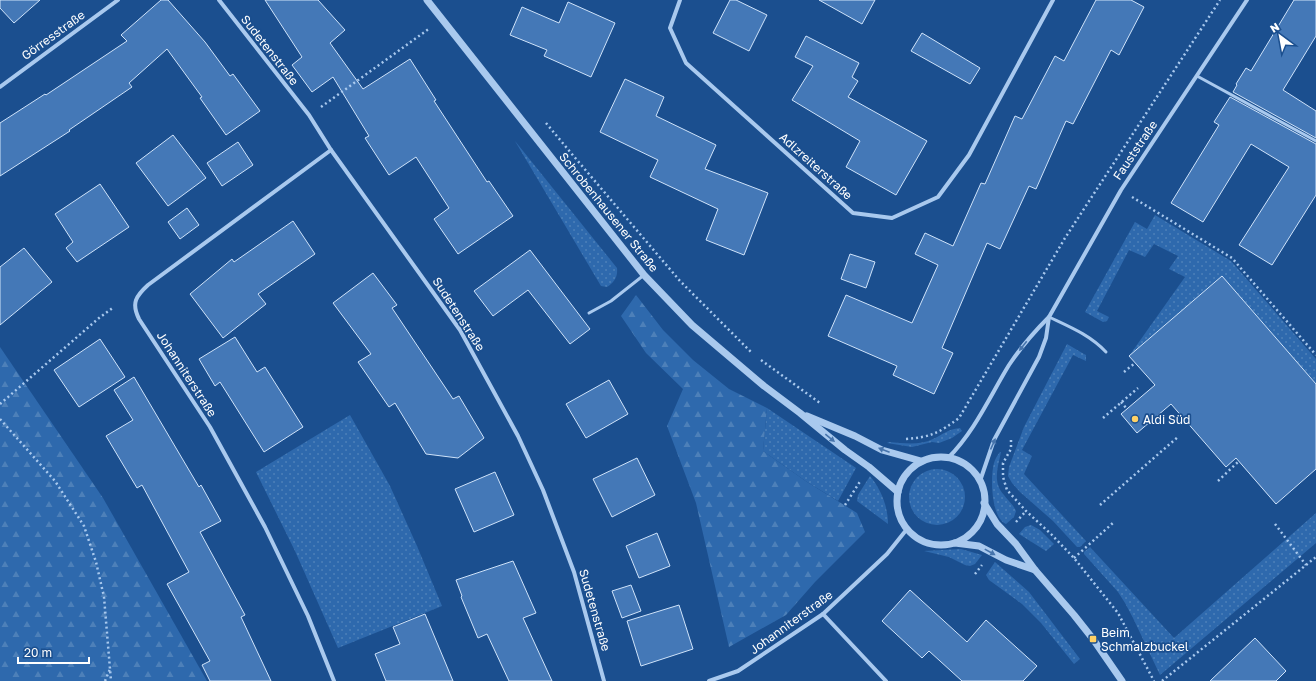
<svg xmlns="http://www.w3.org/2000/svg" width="1316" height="681" font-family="'Golos Text',sans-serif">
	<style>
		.grass { fill: url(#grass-dots) }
		.forest { fill: url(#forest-firs) }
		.building { fill: #4478b7; stroke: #cfe3fa }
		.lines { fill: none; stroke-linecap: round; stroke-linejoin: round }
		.path { stroke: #a9c9ee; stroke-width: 2.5; stroke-dasharray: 2 3; stroke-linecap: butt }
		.service { stroke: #a9c9ee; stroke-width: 3 }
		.minor { stroke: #a9c9ee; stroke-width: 4 }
		.tertiary { stroke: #a9c9ee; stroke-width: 7 }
		.oneway { fill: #4674ac }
		.poi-dot { fill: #ffd166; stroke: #1b4f8f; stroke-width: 1.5 }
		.labels { text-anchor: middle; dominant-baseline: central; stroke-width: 3.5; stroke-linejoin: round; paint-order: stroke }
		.street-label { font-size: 12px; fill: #fff; stroke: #1b4f8f }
		.poi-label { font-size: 12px; fill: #fff; stroke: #1b4f8f; text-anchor: start }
	</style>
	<defs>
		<pattern id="grass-dots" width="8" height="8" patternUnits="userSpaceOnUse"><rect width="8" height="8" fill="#2e69ad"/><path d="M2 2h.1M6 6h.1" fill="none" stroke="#4d80b9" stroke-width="1.8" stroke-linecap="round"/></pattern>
		<pattern id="forest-firs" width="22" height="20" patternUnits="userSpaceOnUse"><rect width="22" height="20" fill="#2e69ad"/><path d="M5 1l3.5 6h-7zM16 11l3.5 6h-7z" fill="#4d80b9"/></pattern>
	</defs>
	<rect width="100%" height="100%" fill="#1b4f8f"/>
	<g class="grass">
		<path d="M515 141 617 268C618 277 614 282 607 287L601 286Z"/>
		<path d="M1155 215 1231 261 1316 359V384L1222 276 1129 356 1185 277 1169 269 1178 256 1154 244 1145 257 1129 250 1097 311 1109 317 1107 321 1103 322 1085 312 1135 222 1147 229Z"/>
		<path d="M1067 344 1084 354 1086 355V361L1073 355 1022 450 1032 456 1024 474 1086 541 1080 547H1077L1053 521 1020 492 1012 483 1008 476 1009 467 1024 427Z"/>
		<path d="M767 408 856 468 838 501 807 482 763 451Z"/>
		<path d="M350 415 390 486 417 546 442 606 338 648 295 551 256 472Z"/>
		<path d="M960 428 962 431 952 438 939 443 932 442 912 447 887 443 889 442C903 443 919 446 933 439 944 434 946 430 960 428Z"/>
		<path d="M1000 452H1001C998 467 992 482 1004 495 1008 501 1013 504 1016 511L1014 517 1006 524C991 518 990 477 994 463 995 459 997 456 1000 452Z"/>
		<circle cx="937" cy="497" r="28"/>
		<path d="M870 476C881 489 888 507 888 524L857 501 858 495Z"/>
		<path d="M1316 513V543L1160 675 1133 618 1125 603 1118 592 1084 554V552L1090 547 1174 638Z"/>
		<path d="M1031 525 1040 530 1054 544 1046 551 1019 534 1025 527Z"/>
		<path d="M961 549 982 555 975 564 970 566 965 565 949 557 924 551Z"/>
		<path d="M995 562 1029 592 1080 659 1074 664 1041 623 1022 604 989 580 986 575Z"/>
	</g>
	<g class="forest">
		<path d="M636 295 663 330 693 360 729 389 767 408 763 451 807 482 857 513 865 532 815 582 786 615 729 647 696 503 667 426 683 389 646 353 621 316Z"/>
		<path d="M0 347 103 498 207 681H0Z"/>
	</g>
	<g class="building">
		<path d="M0 0H40L14 23 0 8Z"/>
		<path d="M161 0H168L205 42 230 76 233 74 260 111 226 135 200 98 202 97 167 49 129 83 132 87 69 130 70 131 0 176V123L45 94 46 95 127 41 121 35Z"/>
		<path d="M265 0H318L345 30 330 43 363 89 410 59 436 100 434 101 487 182 489 181 513 216 458 254 434 219 449 208 416 157 389 175 365 138 369 136 333 77 312 92 292 65 302 57Z"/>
		<path d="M730 0H736L767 15 749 51 713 33Z"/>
		<path d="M819 0H875L862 24Z"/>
		<path d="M1096 0H1131L1144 7 1119 55 1111 50 1073 124 1066 121 1036 189 1029 186 1000 249 987 243 942 348 953 353 934 394 893 375 897 366 828 336 846 295 912 323 938 265 915 254 925 233 953 246 981 183 985 184 1015 116 1022 119 1055 56 1064 61Z"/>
		<path d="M1294 0H1316V36L1283 90 1316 111V138L1233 92 1237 85 1236 84 1246 68 1251 71Z"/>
		<path d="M568 2 615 23 591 77 544 56 547 50 510 35 522 7 559 23Z"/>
		<path d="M922 33 980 68 970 84 911 51Z"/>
		<path d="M806 36 859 63 852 77 858 81 848 97 927 141 896 195 846 167 860 141 792 100 813 66 795 57Z"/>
		<path d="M625 79 664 97 656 116 716 145 705 169 768 193 744 255 706 240 718 209 650 177 658 160 600 132Z"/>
		<path d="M1230 97 1316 144V195L1272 265 1239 245 1289 167 1251 144 1203 222 1171 203 1219 125 1214 122Z"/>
		<path d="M173 135 206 178 168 206 136 163Z"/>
		<path d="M238 142 253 165 222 186 207 163Z"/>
		<path d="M100 184 129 227 77 262 66 248 73 242 55 214Z"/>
		<path d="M187 208 199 225 180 239 168 222Z"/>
		<path d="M293 221 315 254 258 294 266 304 223 338 190 294 232 259 234 262Z"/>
		<path d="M24 248 52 282 0 325V267Z"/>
		<path d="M530 250 590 329 570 344 528 290 493 316 474 291Z"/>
		<path d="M850 254 875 262 866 288 841 279Z"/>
		<path d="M373 273 397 305 392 308 453 399 459 396 484 438 458 458 426 454 395 403 389 407 358 362 371 354 333 303Z"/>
		<path d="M1222 276 1316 384V469L1276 504 1236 458 1226 467 1171 404 1137 433 1121 414 1155 385 1129 356Z"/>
		<path d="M235 337 257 372 265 367 303 427 264 452 220 382 215 386 199 359Z"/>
		<path d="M100 339 125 377 79 407 54 370Z"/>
		<path d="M134 377 199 487 201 485 221 521 200 532 245 615 241 617 271 681H210L202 665 210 661 167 584 189 572 142 485 137 488 106 436 133 420 114 390Z"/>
		<path d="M609 380 628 414 586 438 566 404Z"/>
		<path d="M637 458 655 495 612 517 593 479Z"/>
		<path d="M495 472 514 515 474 532 455 489Z"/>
		<path d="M657 533 670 566 639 578 626 546Z"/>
		<path d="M513 561 536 613 523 618 552 681H509L487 634 478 638 461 597 462 596 456 580Z"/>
		<path d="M631 585 641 611 622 618 612 591Z"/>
		<path d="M910 590 967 642 986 620 1037 666 1023 681H962L929 651 922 658 882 621Z"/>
		<path d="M679 605 693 649 641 666 627 621Z"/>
		<path d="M425 614 453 681H386L375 654 400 644 393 627Z"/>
		<path d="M1255 638 1286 671 1276 681H1210Z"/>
	</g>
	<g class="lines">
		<g class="path">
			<path d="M321 107 430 28"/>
			<path d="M546 123 571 153 680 281 752 353"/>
			<path d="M1132 197 1232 258 1316 355"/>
			<path d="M761 360 820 403"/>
			<path d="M1124 372 1135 363"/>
			<path d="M1121 402 1127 409"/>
			<path d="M0 404 99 318 114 307"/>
			<path d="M1103 418 1138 388"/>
			<path d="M0 419 55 481 84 526 96 562 104 597 111 681"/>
			<path d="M906 439C931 437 939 433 959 418L1065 238 1220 0"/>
			<path d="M1011 440V449L1003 463V477L1007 490 1026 511 1051 534 1074 558 1118 613 1154 681"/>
			<path d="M1218 481 1239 461"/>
			<path d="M845 505 861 480"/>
			<path d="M1100 505 1179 436"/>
			<path d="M1016 522 1026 511"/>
			<path d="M1275 524 1306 565"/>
			<path d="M1074 558 1114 522"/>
			<path d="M975 574 982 565"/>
			<path d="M105 681 110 669"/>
			<path d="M1162 681 1316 557"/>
		</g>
		<g class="service">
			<path d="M1197 76 1316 141"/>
			<path d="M589 313 611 301 644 275"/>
			<path d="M1049 317C1070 327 1090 335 1106 352"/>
		</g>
		<g class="minor">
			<path d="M219 0 309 115 331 150 460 330 518 436 543 490 574 572 604 681"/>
			<path d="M680 0 670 28 686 63 853 213 892 218 938 197 969 155 1053 0"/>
			<path d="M0 87 118 0"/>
			<path d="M331 150 148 285C136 296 131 303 139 319L210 427 265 527 308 616 334 681"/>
			<path d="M948 458C975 431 990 396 1009 365 1021 347 1034 332 1049 317L1121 190 1247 0"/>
			<path d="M980 481 994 440 1039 357 1046 338 1049 317"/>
			<path d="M823 614 886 681"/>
			<path d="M709 681 738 671 823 614 887 554 907 529"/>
		</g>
		<g class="tertiary">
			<path d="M427 0 644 275 692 325 764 386 800 413 845 450 869 467 898 492"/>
			<path d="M807 416 855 436 882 450 921 461"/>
			<circle cx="941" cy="501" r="44"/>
			<path d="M984 503 997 524 1016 544 1035 570 1074 615 1093 639 1122 681"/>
			<path d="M955 543 979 546 1006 560 1035 570"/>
		</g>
	</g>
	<defs><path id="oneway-solid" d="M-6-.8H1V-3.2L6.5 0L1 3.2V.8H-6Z"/></defs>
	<g class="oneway">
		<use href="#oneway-solid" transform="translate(1023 346) rotate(128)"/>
		<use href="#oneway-solid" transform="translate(830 438) rotate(39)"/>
		<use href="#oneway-solid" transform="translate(993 444) rotate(-66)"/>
		<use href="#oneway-solid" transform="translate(884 450) rotate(-159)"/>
		<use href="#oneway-solid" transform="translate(990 552) rotate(29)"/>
	</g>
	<g class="poi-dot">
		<circle cx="1135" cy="419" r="4"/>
		<rect x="1089" y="635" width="8" height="8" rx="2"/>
	</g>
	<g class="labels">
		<g class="street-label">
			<text transform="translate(53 35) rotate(-36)">Görresstraße</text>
			<text transform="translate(270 50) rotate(52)">Sudetenstraße</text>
			<text transform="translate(1135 150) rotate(-56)">Fauststraße</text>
			<text transform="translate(816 166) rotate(42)">Adlzreiterstraße</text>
			<text transform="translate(609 212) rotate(51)">Schrobenhausener Straße</text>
			<text transform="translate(459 314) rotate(57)">Sudetenstraße</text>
			<text transform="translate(187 374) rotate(57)">Johanniterstraße</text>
			<text transform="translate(595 610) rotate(74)">Sudetenstraße</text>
			<text transform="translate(791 622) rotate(-36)">Johanniterstraße</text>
		</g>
		<g class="poi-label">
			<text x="1143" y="419">Aldi Süd</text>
			<text x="1101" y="632">Beim<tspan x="1101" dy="14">Schmalzbuckel</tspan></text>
		</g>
	</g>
	<g transform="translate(1280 36) rotate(328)" stroke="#1b4f8f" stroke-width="3" paint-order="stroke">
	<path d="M0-3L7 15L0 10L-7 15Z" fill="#ffffff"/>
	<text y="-6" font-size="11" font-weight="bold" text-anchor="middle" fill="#ffffff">N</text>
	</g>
	<path d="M18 657v6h71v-6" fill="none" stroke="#ffffff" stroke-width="2"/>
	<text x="24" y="657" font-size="12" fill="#ffffff" stroke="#1b4f8f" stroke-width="3" paint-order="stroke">20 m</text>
</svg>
